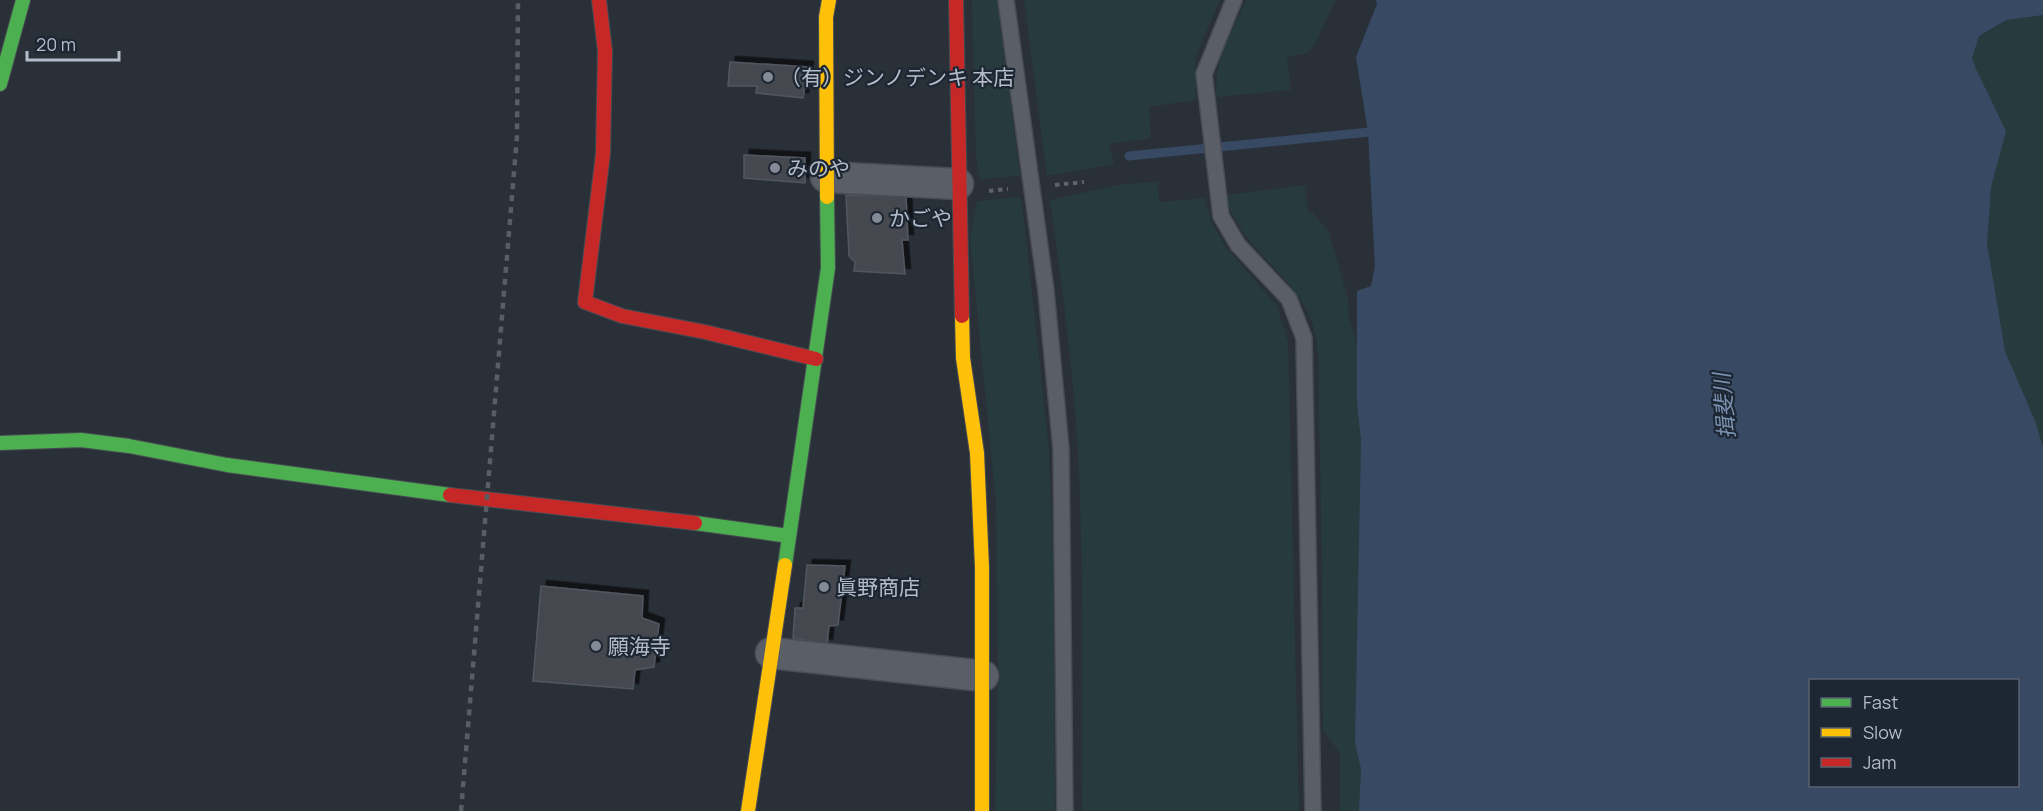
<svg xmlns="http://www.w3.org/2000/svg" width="2043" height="811" font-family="Manrope,'Noto Sans JP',sans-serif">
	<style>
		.green { fill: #273a3e }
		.water { fill: #384963; fill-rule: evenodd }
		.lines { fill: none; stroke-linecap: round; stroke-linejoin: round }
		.stream { stroke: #384963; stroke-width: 9 }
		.building { fill: #444950; stroke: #52575f; stroke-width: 1.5; filter: url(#shadow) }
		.lane-casing { stroke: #484c53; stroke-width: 18 }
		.street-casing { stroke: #484c53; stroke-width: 33 }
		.fast-casing { stroke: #484c53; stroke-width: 16 }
		.slow-casing { stroke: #484c53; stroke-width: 16 }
		.jam-casing { stroke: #484c53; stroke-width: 16 }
		.path { stroke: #5d636a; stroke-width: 4; stroke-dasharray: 4.5 4.5; stroke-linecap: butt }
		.lane { stroke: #5a5e66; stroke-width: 15 }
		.street { stroke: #5a5e66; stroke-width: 30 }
		.fast { stroke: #4caf50; stroke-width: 14 }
		.slow { stroke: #ffc107; stroke-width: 14 }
		.jam { stroke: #c62828; stroke-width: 14 }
		.rail { stroke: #595d64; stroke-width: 4.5; stroke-dasharray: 6 6; stroke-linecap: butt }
		.poi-dot { fill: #848b96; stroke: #1d2633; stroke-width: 2 }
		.labels { text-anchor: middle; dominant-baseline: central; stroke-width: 4.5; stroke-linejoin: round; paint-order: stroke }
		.poi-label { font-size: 21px; fill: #b4bcc9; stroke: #1d2633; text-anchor: start }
		.water-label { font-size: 22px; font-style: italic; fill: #7c92b1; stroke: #1d2633 }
	</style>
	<defs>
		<filter id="shadow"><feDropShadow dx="5.5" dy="-5.5" stdDeviation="0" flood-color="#0009"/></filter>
	</defs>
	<rect width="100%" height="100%" fill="#2a3038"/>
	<g class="green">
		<path d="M972 0H997L1020 176 980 179 976 158Z"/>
		<path d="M1024 0H1220L1195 57 1196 100 1149 107 1151 138 1109 144 1114 164 1047 176Z"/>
		<path d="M1246 0H1336L1315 44 1307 53 1287 57 1291 90 1216 97 1217 73 1222 52Z"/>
		<path d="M2043 0V570L1944 45Z"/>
		<path d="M1377 4V811H1340V753L1323 730C1322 627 1322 524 1319 421 1318 390 1322 345 1310 317 1290 271 1239 247 1225 195L1305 185 1308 213H1313L1329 232 1348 299 1349 318 1357 345V291L1371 286 1375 266 1368 132 1356 57Z"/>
		<path d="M1158 182 1159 202 1205 198 1211 221 1225 246 1277 306 1288 341 1299 811H1082C1082 692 1084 572 1078 453 1073 368 1062 284 1050 200L1123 184Z"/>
		<path d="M1018 197 1022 202 1049 449 1053 554 1055 811H995L998 672 996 503 970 239 977 201Z"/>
	</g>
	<path class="water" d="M1376 0H2043V15L2006 20 1979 36 1972 58 1977 71 2006 131 1991 187 1987 244 2005 351 2035 421 2043 447V811H1359L1361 769 1355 743 1361 441 1357 403V291L1371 286 1375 266 1368 132 1356 57 1377 4ZM1810 680H2018V786H1810Z"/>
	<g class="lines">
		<path class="stream" d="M1129 156 1380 131"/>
	</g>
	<g class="building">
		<path d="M730 62 808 67 803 98 756 93 757 86H728Z"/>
		<path d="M744 155 805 158V183L744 178Z"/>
		<path d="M846 195 906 196 908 240H902L905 274 854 271 855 262 849 256Z"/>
		<path d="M807 565 845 566 838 625 829 626 827 645 793 638 795 608H803Z"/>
		<path d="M541 586 643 596 642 618 659 624 654 667 635 670 633 689 533 681Z"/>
	</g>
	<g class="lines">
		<defs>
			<g id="lane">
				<path d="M1006 0 1046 291 1061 449 1065 811"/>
				<path d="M1234 0 1204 74 1221 216 1238 245 1289 299 1304 338 1313 811"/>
			</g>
			<g id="street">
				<path d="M826 177 958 184"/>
				<path d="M771 653 983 676"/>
			</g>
			<g id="fast">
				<path d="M0 84 23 0"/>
				<path d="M0 443 81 440 129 446 227 465 450 495"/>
				<path d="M695 523 789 536"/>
				<path d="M785 565 828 268 827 197"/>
			</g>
			<g id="slow">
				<path d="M827 197 826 17 829 0"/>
				<path d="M962 316 963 358 977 453 982 567V811"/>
				<path d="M748 811 785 565"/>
			</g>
			<g id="jam">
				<path d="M599 0 605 51 603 154 585 302 622 316 705 332 816 359"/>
				<path d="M956 0 962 316"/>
				<path d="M450 495 695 523"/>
			</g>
		</defs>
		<use href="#lane" class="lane-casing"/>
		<use href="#street" class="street-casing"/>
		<use href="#fast" class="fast-casing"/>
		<use href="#slow" class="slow-casing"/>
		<use href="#jam" class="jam-casing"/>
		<g class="path">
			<path d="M1055 185 1084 182"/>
			<path d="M989 191 1008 189"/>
		</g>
		<use href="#lane" class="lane"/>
		<use href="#street" class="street"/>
		<use href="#fast" class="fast"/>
		<use href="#slow" class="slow"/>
		<use href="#jam" class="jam"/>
		<path class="rail" d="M461 811 517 136 518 0"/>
	</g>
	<g class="poi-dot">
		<circle cx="768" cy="77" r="6"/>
		<circle cx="775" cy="168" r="6"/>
		<circle cx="877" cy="218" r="6"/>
		<circle cx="824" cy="587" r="6"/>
		<circle cx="596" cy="646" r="6"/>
	</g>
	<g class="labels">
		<g class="poi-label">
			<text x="780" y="77">（有）ジンノデンキ 本店</text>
			<text x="787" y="168">みのや</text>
			<text x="889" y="218">かごや</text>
			<text x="836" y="587">眞野商店</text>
			<text x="608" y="646">願海寺</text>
		</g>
		<g class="water-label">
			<text transform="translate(1724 406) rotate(-95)">揖斐川</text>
		</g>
	</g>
	<rect x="1809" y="679" width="210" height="108" fill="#1d2633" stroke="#59626f" stroke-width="1.5"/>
	<rect x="1821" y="698" width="30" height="9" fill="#4caf50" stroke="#59626f" stroke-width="1.5"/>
	<text x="1863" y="709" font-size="18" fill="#b4bcc9">Fast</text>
	<rect x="1821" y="728" width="30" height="9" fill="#ffc107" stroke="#59626f" stroke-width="1.5"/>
	<text x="1863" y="739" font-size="18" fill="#b4bcc9">Slow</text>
	<rect x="1821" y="758" width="30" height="9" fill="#c62828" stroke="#59626f" stroke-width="1.5"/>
	<text x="1863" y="769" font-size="18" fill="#b4bcc9">Jam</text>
	<path d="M27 51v9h92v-9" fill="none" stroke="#b4bcc9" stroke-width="3"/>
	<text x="36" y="51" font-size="18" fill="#b4bcc9" stroke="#1d2633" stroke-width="4.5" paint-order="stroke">20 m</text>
</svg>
